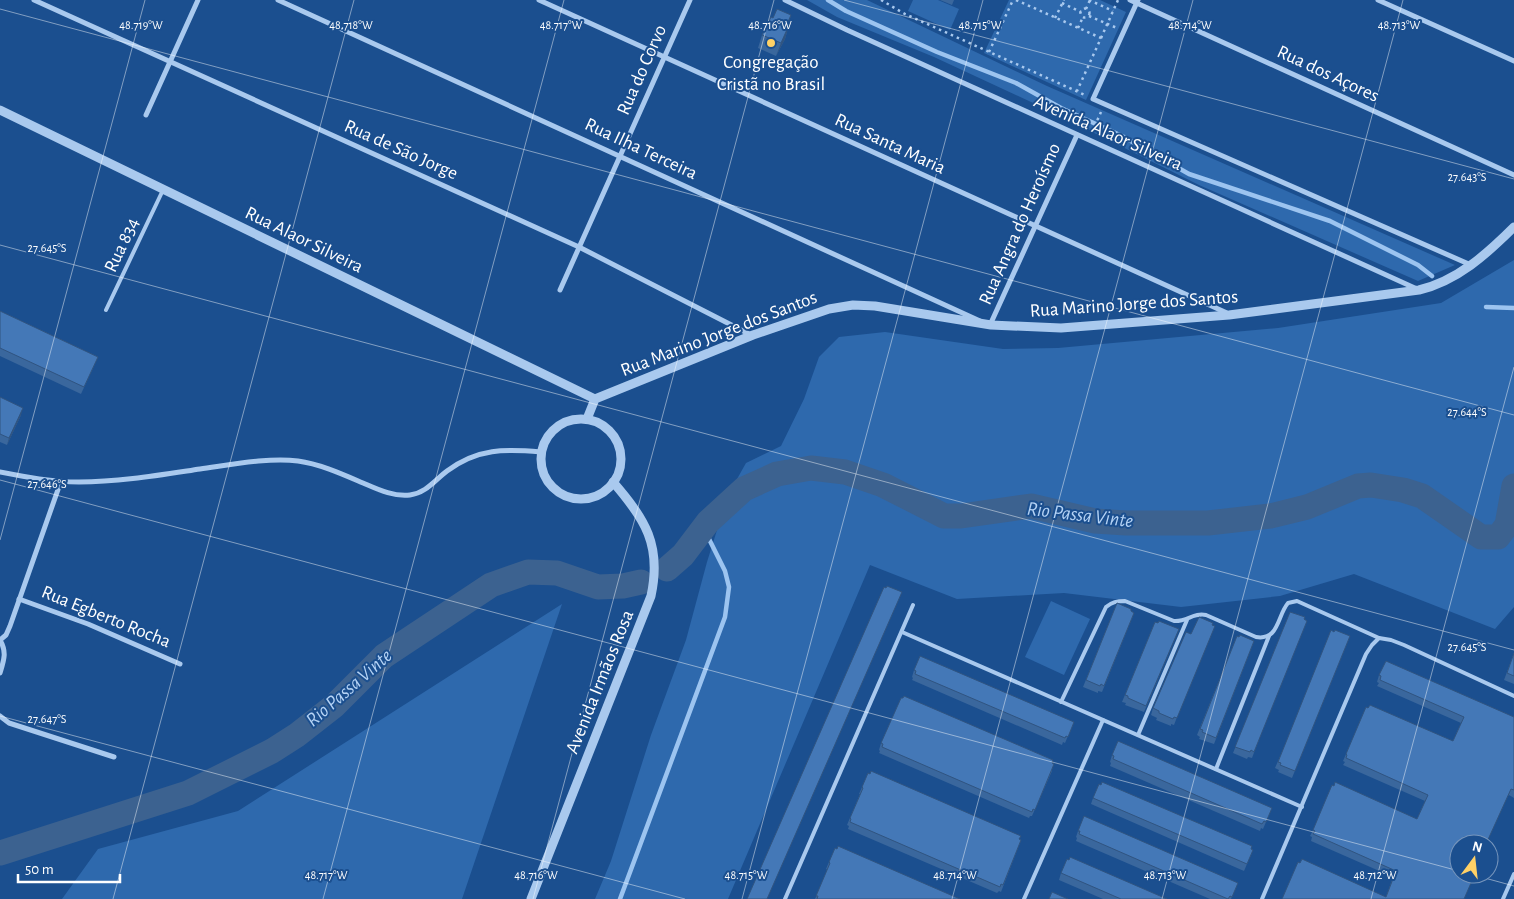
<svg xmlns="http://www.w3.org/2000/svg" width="1514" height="899" font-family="'Alegreya Sans',sans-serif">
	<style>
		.green { fill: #2e69ad }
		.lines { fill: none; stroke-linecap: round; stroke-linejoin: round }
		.stream { stroke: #9cc4f0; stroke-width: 4.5 }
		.river { stroke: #3c6290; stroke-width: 25 }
		.path { stroke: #a9c9ee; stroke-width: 2.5; stroke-dasharray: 2.5 4; stroke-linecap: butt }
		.service { stroke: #a9c9ee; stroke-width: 4 }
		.minor { stroke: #a9c9ee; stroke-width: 5 }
		.tertiary { stroke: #a9c9ee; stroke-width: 9 }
		.wall { fill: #3a679d }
		.shaded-wall { fill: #305480 }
		.building { fill: #4478b7; stroke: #305480 }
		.ticks { fill: none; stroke: #fff; stroke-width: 1; stroke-opacity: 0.45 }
		.poi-dot { fill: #ffd166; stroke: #1b4f8f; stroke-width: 2 }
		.labels { text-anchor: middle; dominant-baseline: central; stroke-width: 4; stroke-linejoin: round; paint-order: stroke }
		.poi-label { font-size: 19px; fill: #fff; stroke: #1b4f8f }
		.street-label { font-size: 19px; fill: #fff; stroke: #1b4f8f }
		.water-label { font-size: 20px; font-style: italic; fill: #b5d3f5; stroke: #1b4f8f }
		.ticks-label { font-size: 12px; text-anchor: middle; fill: #fff; stroke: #1b4f8f; stroke-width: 4; stroke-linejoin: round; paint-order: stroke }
	</style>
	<rect width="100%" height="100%" fill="#1b4f8f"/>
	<g class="green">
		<path d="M807 0H867L1047 86 1455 265 1418 281 1199 185 1044 108 934 57 837 17Z"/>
		<path d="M913 0H938L959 9 950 30 908 11Z"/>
		<path d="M1009 0H1100L1126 12 1086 100 984 53Z"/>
		<path d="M1514 260V607L1495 629 1354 574 1280 596 1181 607 1064 593 957 599 870 565 728 899H595L611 861 651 735 686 640 707 562 728 495 746 463 781 446 804 399 819 357 839 337 885 332 1003 349 1058 348 1278 328 1441 303Z"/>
		<path d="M1051 601 1090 619 1064 675 1025 657Z"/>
		<path d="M562 604 462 899H62L98 849 238 811Z"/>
	</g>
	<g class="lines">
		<g class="stream">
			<path d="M828 0 846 11 937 52 1016 83 1061 108 1122 136 1189 174 1330 221 1418 265 1432 276"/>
			<path d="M1486 307 1514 308"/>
			<path d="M620 899 725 617 729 587 725 571 706 533 708 522"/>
		</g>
		<g class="river">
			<path d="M667 569 683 555 708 522 744 489 777 474 811 468 845 472 883 485 944 516H961L1031 506 1095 521 1126 523H1208L1270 516 1307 507 1358 486 1371 485 1403 490 1422 496 1481 537H1498L1507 525 1514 486"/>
			<path d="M0 853 188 793 272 751 297 735 334 706 384 656 491 585 528 572 557 573 598 587 623 586 641 582"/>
		</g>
		<g class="path">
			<path d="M881 0 905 14 1085 95"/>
			<path d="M1016 0 1101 38 1077 91"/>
			<path d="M1089 0 1113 11"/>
			<path d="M1062 3 1081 12"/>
			<circle cx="1085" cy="13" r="4.5"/>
			<path d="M1086 9 1090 0"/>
			<path d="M1089 16 1117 28"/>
			<path d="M1055 18 1064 0"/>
			<path d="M1078 28 1083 17"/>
			<path d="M1101 38 1118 0"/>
			<path d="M989 52 1013 0"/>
			<path d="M1092 132 1101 112"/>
		</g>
		<g class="service">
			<path d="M106 310 163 190"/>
			<path d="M902 632 1302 807"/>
			<path d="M1061 702 1106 607C1112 602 1117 601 1125 601L1174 621C1187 622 1194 612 1206 615L1256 637C1279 641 1277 616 1288 603L1297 601 1379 638"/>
			<path d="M1138 735 1187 620"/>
			<path d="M1216 769 1269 636"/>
			<path d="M785 899 913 605"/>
			<path d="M1024 899 1103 720"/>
			<path d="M1262 899 1366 654 1372 645 1379 638 1391 640 1404 645 1514 696"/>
			<path d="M1503 899 1514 874"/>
		</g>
		<g class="minor">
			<path d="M34 0 579 247 751 335"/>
			<path d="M278 0 980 321"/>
			<path d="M539 0 1227 313"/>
			<path d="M785 0 847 30 1417 289"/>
			<path d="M1130 0 1514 175"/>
			<path d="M1138 0 1093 99 1471 265"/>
			<path d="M1378 0 1514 61"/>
			<path d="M146 115 198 0"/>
			<path d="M560 290 690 0"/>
			<path d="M990 325 1077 135"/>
			<path d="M0 472C26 477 52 482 79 482 119 482 160 475 200 469 229 465 269 457 298 461 320 464 342 474 363 483 377 489 393 497 410 495 426 493 435 480 447 471 478 448 505 449 541 452"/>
			<path d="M19 599 88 624 180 664"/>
			<path d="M0 640 6 635 10 626 61 481"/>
			<path d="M0 673C4 660 7 652 0 640"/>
			<path d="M0 716 9 723 114 757"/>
		</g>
		<g class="tertiary">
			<path d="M0 110C198 208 397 302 595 399"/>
			<path d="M587 419 595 399 753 335 829 309 853 305 875 306 991 325 1061 328 1229 315 1419 290C1457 281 1487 254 1514 227"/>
			<circle cx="581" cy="459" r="40"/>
			<path d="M531 899 651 596C662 545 645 519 613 482"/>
		</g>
	</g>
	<g class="wall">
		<path d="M940 0H954L952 5Z"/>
		<path d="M791 15 788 25H789L785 39 776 56 758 48 762 35 773 18Z"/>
		<path d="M0 311 98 357 81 394 0 356Z"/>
		<path d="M0 397 21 415 7 445 0 442Z"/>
		<path d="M1117 603 1134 613 1102 692 1098 691V693L1083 687Z"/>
		<path d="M1290 612 1305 617 1252 758 1248 757 1247 759 1233 753Z"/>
		<path d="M1155 622 1179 629 1144 712 1125 705 1126 703 1122 702Z"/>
		<path d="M1213 623 1174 725 1171 724V726L1156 720 1157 718 1151 715 1153 708 1191 634Z"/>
		<path d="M1334 632 1350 636 1292 778 1278 772 1279 770 1275 768Z"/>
		<path d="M1237 636 1254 641 1214 744 1199 739 1200 737 1197 735Z"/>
		<path d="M1514 653V684L1504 680Z"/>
		<path d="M914 670 1074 722 1065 743 1063 742 1062 745 912 680 913 678 912 677Z"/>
		<path d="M1379 675 1514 717V798L1509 795 1386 897 1393 877 1311 841 1312 837 1310 836 1313 830 1417 819 1425 801 1343 765 1345 762 1343 761 1346 754 1453 741 1461 723 1377 686 1379 683 1377 682Z"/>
		<path d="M881 743 1052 763V771L1032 816H1030L1029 818 879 753 880 751 879 750Z"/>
		<path d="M1112 755 1269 815 1263 829 1261 828 1260 831 1110 766 1111 763 1110 762Z"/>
		<path d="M862 787 1021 840 1001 892 999 891 997 893 848 829 849 826 847 825 860 794H859Z"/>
		<path d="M1093 798 1251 849 1253 850 1244 871 1091 804Z"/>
		<path d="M1078 831 1238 883 1231 899H1210L1076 841 1077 838 1076 837Z"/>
		<path d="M829 862 960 899H815L828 870 826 869Z"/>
		<path d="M1061 873 1167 899H1103L1059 880Z"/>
	</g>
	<g class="shaded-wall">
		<path d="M789 25 785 39 776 56 781 43Z"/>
		<path d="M23 408 21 415 7 445 9 438Z"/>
	</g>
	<g class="building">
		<path d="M777 9 791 15 787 24 789 25 781 43 762 35 771 17 773 18Z"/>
		<path d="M0 311 98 357 84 387 0 348Z"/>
		<path d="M0 397 23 408 9 438 0 434Z"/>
		<path d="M887 586 902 592 767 899H747L884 587 886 588Z"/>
		<path d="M1117 603 1131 609V611L1134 613 1104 686 1101 684 1100 686 1086 680Z"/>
		<path d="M1290 612 1305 617 1304 619 1307 621 1254 752 1251 750 1250 752 1235 747Z"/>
		<path d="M1199 617 1213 623 1212 625 1215 626 1177 718 1174 717 1173 719 1159 713V711L1153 708 1186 632 1191 634Z"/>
		<path d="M1159 621 1179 629 1146 706 1128 698V696L1125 695 1155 622 1158 623Z"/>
		<path d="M1331 630 1334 632 1335 630 1350 636 1295 771 1280 765 1281 763 1278 762Z"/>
		<path d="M1240 635 1254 641 1216 738 1202 732 1203 730 1200 729 1237 636 1239 637Z"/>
		<path d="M1514 653V676L1507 673Z"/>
		<path d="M920 656 1074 722 1068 737 1066 736 1065 738 915 674 916 671 914 670Z"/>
		<path d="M1386 661 1514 717V790L1511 789 1486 844H1459V874H1473L1469 882 1471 883 1464 899H1282L1298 862 1300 863 1302 859 1386 897 1396 871 1313 834 1315 831 1313 830 1326 799 1332 785 1334 786 1335 782 1417 819 1428 795 1346 758 1347 755 1346 754 1366 707 1368 708 1370 705 1453 741 1464 717 1380 680 1381 676 1379 675Z"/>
		<path d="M904 696 1053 760 1052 763 1054 764 1035 810 1033 809 1032 812 882 747 883 744 881 743 901 698H903Z"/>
		<path d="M1118 741 1272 808 1266 822 1264 821 1262 824 1113 759 1114 756 1112 755Z"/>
		<path d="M871 771 1021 836 1019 839 1021 840 1003 885 1001 884 1000 887 850 822 851 819 850 818 863 788 862 787 868 773 870 774Z"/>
		<path d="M1102 782 1252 846 1251 849 1253 850 1247 864 1093 798 1099 784 1101 785Z"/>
		<path d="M1084 816 1238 883 1232 897 1230 896 1228 899 1079 834 1080 831H1078Z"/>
		<path d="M838 846 960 899H817L818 896H816L830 863 829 862 835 848 837 849Z"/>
		<path d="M1070 857 1167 899H1121L1061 873 1067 859 1069 860Z"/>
		<path d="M1052 892 1068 899H1049Z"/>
	</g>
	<path class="ticks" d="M844 0 1514 179M0 9 1514 415M0 245 1514 650M0 480 1459 871M0 540 145 0M0 716 685 899M1470 874 1514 886M113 899 354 0M323 899 564 0M533 899 774 0M742 899 983 0M952 899 1193 0M1162 899 1403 0M1371 899 1514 367"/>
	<circle class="poi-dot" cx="771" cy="43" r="5"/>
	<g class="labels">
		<g class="poi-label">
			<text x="771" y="62">Congregação<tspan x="771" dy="22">Cristã no Brasil</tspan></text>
		</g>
		<g class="street-label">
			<text transform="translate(642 70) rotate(-66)">Rua do Corvo</text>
			<text transform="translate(1328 74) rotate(25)">Rua dos Açores</text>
			<text transform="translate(1108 133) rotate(24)">Avenida Alaor Silveira</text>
			<text transform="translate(890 144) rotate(25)">Rua Santa Maria</text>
			<text transform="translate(641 149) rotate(25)">Rua Ilha Terceira</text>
			<text transform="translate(401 150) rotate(24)">Rua de São Jorge</text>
			<text transform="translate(1020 224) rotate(-66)">Rua Angra do Heroísmo</text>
			<text transform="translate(304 240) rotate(26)">Rua Alaor Silveira</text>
			<text transform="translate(122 245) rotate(-65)">Rua 834</text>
			<text transform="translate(1134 304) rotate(-4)">Rua Marino Jorge dos Santos</text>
			<text transform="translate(719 334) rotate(-21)">Rua Marino Jorge dos Santos</text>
			<text transform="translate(106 617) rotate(22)">Rua Egberto Rocha</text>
			<text transform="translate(600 682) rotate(-68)">Avenida Irmãos Rosa</text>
		</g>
		<g class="water-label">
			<text transform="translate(1080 515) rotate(7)">Rio Passa Vinte</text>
			<text transform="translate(349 688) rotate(-41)">Rio Passa Vinte</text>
		</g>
	</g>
	<g class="ticks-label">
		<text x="141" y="29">48.719°W</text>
		<text x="561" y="29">48.717°W</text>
		<text x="770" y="29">48.716°W</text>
		<text x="1190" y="29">48.714°W</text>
		<text x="1399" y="29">48.713°W</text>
		<text x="351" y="29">48.718°W</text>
		<text x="980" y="29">48.715°W</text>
		<text x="1467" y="181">27.643°S</text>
		<text x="47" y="252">27.645°S</text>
		<text x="1467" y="416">27.644°S</text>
		<text x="47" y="488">27.646°S</text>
		<text x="1467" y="651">27.645°S</text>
		<text x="47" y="723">27.647°S</text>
		<text x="326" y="879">48.717°W</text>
		<text x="536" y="879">48.716°W</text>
		<text x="746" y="879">48.715°W</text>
		<text x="955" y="879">48.714°W</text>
		<text x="1165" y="879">48.713°W</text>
		<text x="1375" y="879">48.712°W</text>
	</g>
	<g transform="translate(1474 859) rotate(15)"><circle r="24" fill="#1b4f8f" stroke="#7695bc"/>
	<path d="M0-4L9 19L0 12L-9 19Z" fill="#ffd166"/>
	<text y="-8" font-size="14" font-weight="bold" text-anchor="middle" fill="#ffffff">N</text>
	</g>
	<path d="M18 874v8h102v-8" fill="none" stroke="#ffffff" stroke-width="2.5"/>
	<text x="25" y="874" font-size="15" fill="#ffffff" stroke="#1b4f8f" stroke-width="4" paint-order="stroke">50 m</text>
</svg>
